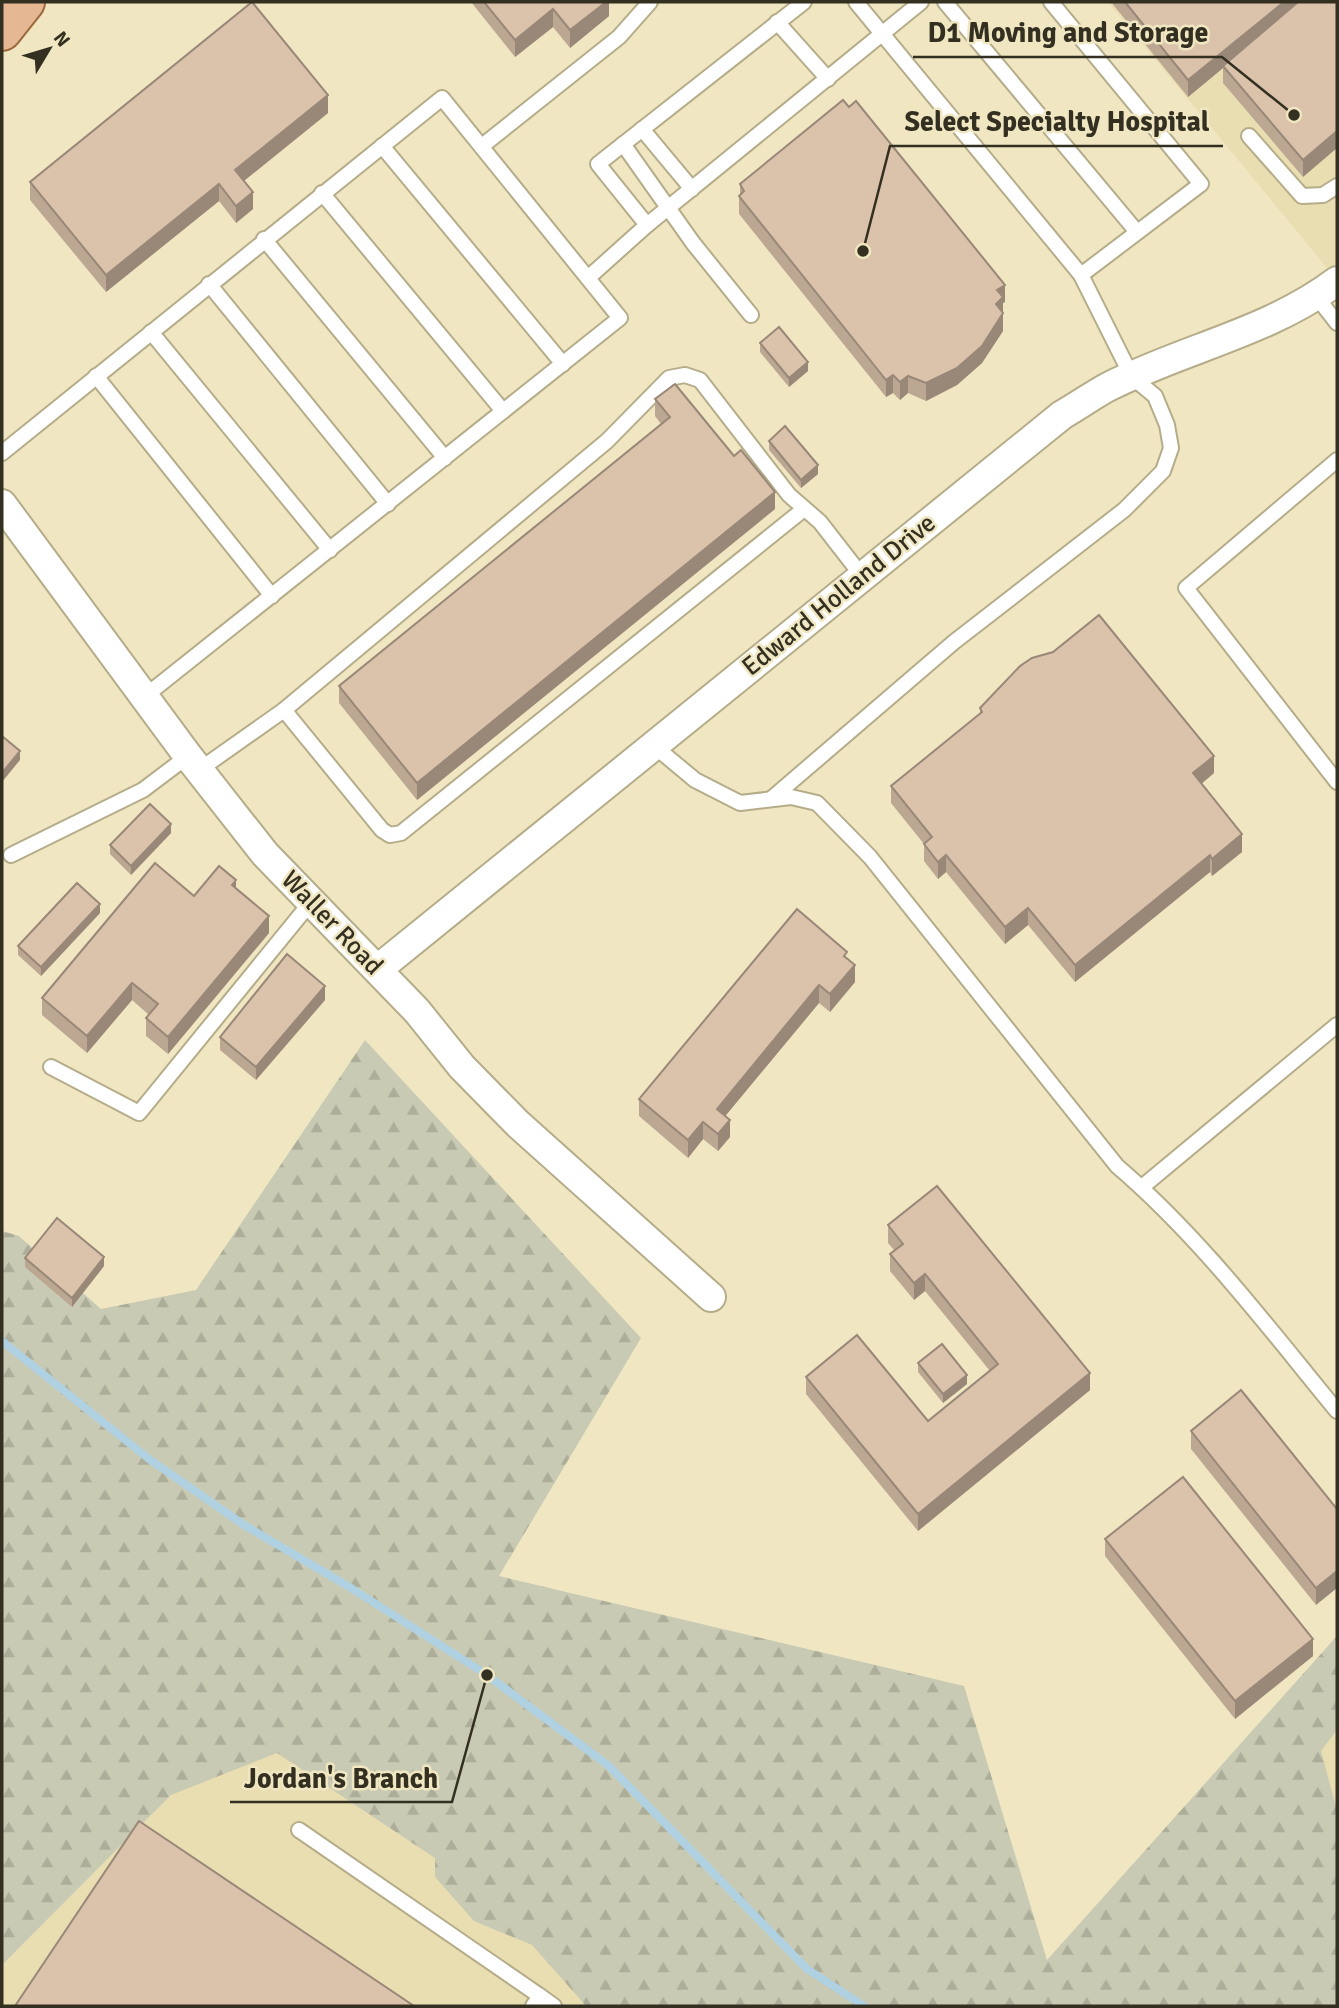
<svg xmlns="http://www.w3.org/2000/svg" width="1339" height="2008" font-family="Signika,sans-serif">
	<style>
		.built { fill: #e9deb1 }
		.forest { fill: url(#forest-firs) }
		.lines { fill: none; stroke-linecap: round; stroke-linejoin: round }
		.stream { stroke: #b0d1e2; stroke-width: 8 }
		.lane-casing { stroke: #b5ac89; stroke-width: 18 }
		.street-casing { stroke: #b5ac89; stroke-width: 32 }
		.primary-casing { stroke: #9b693c; stroke-width: 42 }
		.lane { stroke: #fff; stroke-width: 14 }
		.street { stroke: #fff; stroke-width: 28 }
		.primary { stroke: #e5b792; stroke-width: 38 }
		.wall { fill: #bca793 }
		.shaded-wall { fill: #998878 }
		.building { fill: #dbc2ab; stroke: #998878; stroke-width: 2 }
		.labels { text-anchor: middle; dominant-baseline: central; stroke-width: 5; stroke-linejoin: round; paint-order: stroke }
		.street-label { font-size: 26px; fill: #333021; stroke: #f0e7c2 }
		.leader { fill: none; stroke: #333021; stroke-width: 2.5 }
		.callout-dot { fill: #333021; stroke: #f0e7c2; stroke-width: 2.5 }
		.callout-label { font-size: 28px; text-anchor: middle; font-weight: bold; fill: #333021; stroke: #f0e7c2; stroke-width: 5; stroke-linejoin: round; paint-order: stroke }
	</style>
	<defs>
		<pattern id="forest-firs" width="22" height="20" patternUnits="userSpaceOnUse" patternTransform="scale(1.75)"><rect width="22" height="20" fill="#c8cab4"/><path d="M5 1l3.5 6h-7zM16 11l3.5 6h-7z" fill="#acae9a"/></pattern>
	</defs>
	<rect width="100%" height="100%" fill="#f0e7c2"/>
	<g class="built">
		<path d="M1108 2H1337V280Z"/>
		<path d="M177 1668 673 2006H2V1909Z"/>
		<path d="M1337 1705V1854L1307 1741Z"/>
	</g>
	<path class="forest" d="M365 1040 641 1338 499 1576 964 1686 1047 1960 1337 1636V1730L1321 1751 1337 1810V2006H586L532 1945 474 1921 435 1877V1858L277 1753 171 1795 2 1965V1231L19 1236 101 1309 196 1290Z"/>
	<g class="lines">
		<path class="stream" d="M2 1341 149 1459 244 1525 351 1588 487 1675 609 1766 807 1969 864 2006"/>
		<defs>
			<g id="lane">
				<path d="M804 2 598 164 647 225 921 2"/>
				<path d="M945 2 1137 232"/>
				<path d="M1051 2 1201 184 1081 275"/>
				<path d="M777 22 828 79"/>
				<path d="M642 129 692 189"/>
				<path d="M1249 136 1302 196 1323 195 1337 186"/>
				<path d="M623 144 693 243 751 315"/>
				<path d="M382 146 563 364"/>
				<path d="M482 146 619 37 650 2"/>
				<path d="M322 193 503 411"/>
				<path d="M264 239 445 458"/>
				<path d="M589 277 647 225"/>
				<path d="M209 284 388 504"/>
				<path d="M1316 296 1337 323"/>
				<path d="M151 332 330 550"/>
				<path d="M96 376 272 596"/>
				<path d="M2 453 442 98 620 318 144 697"/>
				<path d="M1337 460 1186 588 1337 782"/>
				<path d="M284 710 382 830 390 835 401 833 804 509"/>
				<path d="M653 745 695 780 740 803 791 797 817 803 870 857 1117 1166C1201 1238 1267 1326 1337 1411"/>
				<path d="M199 770 284 710 607 441 669 378 685 375 700 380 789 495 820 522 862 576"/>
				<path d="M771 799 954 642 1124 510 1163 471 1171 448 1167 425 1155 396 1132 377 1081 275 856 2"/>
				<path d="M11 855 143 790 188 756"/>
				<path d="M51 1067 139 1113 311 902"/>
				<path d="M1142 1187 1337 1025"/>
				<path d="M299 1830 540 1996"/>
				<path d="M533 2006 540 1996 554 2006"/>
			</g>
			<g id="street">
				<path d="M2 504 188 756 265 854 417 1011 462 1067 518 1124 711 1297"/>
				<path d="M378 969 1062 415C1078 406 1093 395 1108 387 1184 348 1268 333 1337 281"/>
			</g>
			<path id="primary" d="M2 31 25 2"/>
		</defs>
		<use href="#lane" class="lane-casing"/>
		<use href="#street" class="street-casing"/>
		<use href="#primary" class="primary-casing"/>
		<use href="#lane" class="lane"/>
		<use href="#street" class="street"/>
		<use href="#primary" class="primary"/>
	</g>
	<g class="wall">
		<path d="M471 2H609V16L570 48 553 27 515 57Z"/>
		<path d="M1111 2H1337L1303 177 1223 83V68L1188 97Z"/>
		<path d="M328 113 244 181 253 209 236 223 219 201 106 292 30 200V182Z"/>
		<path d="M740 184 1005 302 1003 303V331L982 363 957 385 926 401 908 393 900 400 893 393 886 397 739 214V196L740 195Z"/>
		<path d="M760 343 808 371 789 387 760 352Z"/>
		<path d="M655 399 775 509 417 800 339 703V686L661 424 655 416Z"/>
		<path d="M769 441 818 474 801 488 769 450Z"/>
		<path d="M980 708 1214 773 1201 784 1242 852 1212 876 1210 872 1075 982 1028 925 1005 944 946 872 938 879 924 861V844L891 803V786L980 714Z"/>
		<path d="M171 833 131 875 110 854V845Z"/>
		<path d="M236 889 269 933 168 1054 146 1036V1018L149 1015 132 1000 87 1053 42 1015V998L194 896Z"/>
		<path d="M100 913 41 976 18 955V946Z"/>
		<path d="M847 958 855 982 830 1012 819 1003 725 1116 730 1137 718 1151 703 1139 688 1158 639 1116V1099Z"/>
		<path d="M325 1000 256 1080 220 1050V1037Z"/>
		<path d="M888 1225 1090 1390 918 1531 806 1394V1377L928 1421 990 1371 925 1291 914 1300 890 1271V1254L895 1251 888 1243Z"/>
		<path d="M25 1258 104 1266 72 1307 25 1267Z"/>
		<path d="M918 1363 967 1384 943 1403 918 1372Z"/>
		<path d="M1191 1431 1337 1509 1316 1605 1191 1449Z"/>
		<path d="M1105 1539 1313 1656 1235 1719 1105 1556Z"/>
	</g>
	<g class="shaded-wall">
		<path d="M606 2H609V16L570 48V30Z"/>
		<path d="M1284 2H1305L1223 66V68L1188 97V80Z"/>
		<path d="M553 9V27L515 57V40Z"/>
		<path d="M328 95V113L235 188V170Z"/>
		<path d="M1337 131V148L1303 177V160Z"/>
		<path d="M219 184V201L106 292V275Z"/>
		<path d="M253 192V209L236 223V206Z"/>
		<path d="M1005 285V302L1003 303V331L982 363 957 385 926 401V383L996 304 997 290Z"/>
		<path d="M808 362V371L789 387V378Z"/>
		<path d="M893 375V393L886 397V380Z"/>
		<path d="M908 376V393L900 400V382Z"/>
		<path d="M818 465V474L801 488V480Z"/>
		<path d="M775 492V509L417 800V783Z"/>
		<path d="M20 751V760L2 782V773Z"/>
		<path d="M1214 756V773L1193 791V773Z"/>
		<path d="M171 824V833L131 875V866Z"/>
		<path d="M1242 834V852L1212 876V859Z"/>
		<path d="M946 855V872L938 879V862Z"/>
		<path d="M1210 855V872L1075 982V965Z"/>
		<path d="M236 880V897L232 885Z"/>
		<path d="M100 904V913L41 976V967Z"/>
		<path d="M1028 908V925L1005 944V927Z"/>
		<path d="M269 916V933L168 1054V1037Z"/>
		<path d="M855 965V982L830 1012V994Z"/>
		<path d="M132 983V1000L87 1053V1036Z"/>
		<path d="M819 985V1003L717 1126V1109Z"/>
		<path d="M325 986V1000L256 1080V1067Z"/>
		<path d="M730 1120V1137L718 1151V1134Z"/>
		<path d="M703 1122V1139L688 1158V1140Z"/>
		<path d="M104 1257V1266L72 1307V1298Z"/>
		<path d="M925 1274V1291L914 1300V1283Z"/>
		<path d="M1090 1373V1390L918 1531V1514Z"/>
		<path d="M967 1375V1384L943 1403V1394Z"/>
		<path d="M1337 1571V1588L1316 1605V1588Z"/>
		<path d="M1313 1639V1656L1235 1719V1701Z"/>
	</g>
	<g class="building">
		<path d="M252 2 328 95 235 170 253 192 236 206 219 184 106 275 30 182Z"/>
		<path d="M484 2H606L570 30 553 9 515 40Z"/>
		<path d="M1125 2H1284L1188 80Z"/>
		<path d="M1298 2H1337V131L1303 160 1223 66Z"/>
		<path d="M843 100 849 107 856 101 1005 285 997 290 1003 297 996 304 1003 313 982 346 957 368 926 383 908 376 900 382 893 375 886 380 739 196 744 191 740 184Z"/>
		<path d="M779 327 808 362 789 378 760 343Z"/>
		<path d="M675 384 734 456 741 450 775 492 417 783 339 686 670 417 655 399Z"/>
		<path d="M785 426 818 465 801 480 769 441Z"/>
		<path d="M1099 615 1214 756 1193 773 1242 834 1212 859 1210 855 1075 965 1028 908 1005 927 946 855 938 862 924 844 932 837 891 786 982 712 980 708 1020 666 1032 658 1053 652Z"/>
		<path d="M2 736 20 751 2 773Z"/>
		<path d="M150 804 171 824 131 866 110 845Z"/>
		<path d="M155 863 194 896 219 866 236 880 232 885 269 916 168 1037 146 1018 158 1004 132 983 87 1036 42 998Z"/>
		<path d="M77 883 100 904 41 967 18 946Z"/>
		<path d="M797 909 847 952 844 956 855 965 830 994 819 985 717 1109 730 1120 718 1134 703 1122 688 1140 639 1099Z"/>
		<path d="M287 954 325 986 256 1067 220 1037Z"/>
		<path d="M937 1186 1090 1373 918 1514 806 1377 857 1335 928 1421 998 1364 925 1274 914 1283 890 1254 903 1244 888 1225Z"/>
		<path d="M57 1218 104 1257 72 1298 25 1258Z"/>
		<path d="M942 1344 967 1375 943 1394 918 1363Z"/>
		<path d="M1241 1390 1337 1509V1571L1316 1588 1191 1431Z"/>
		<path d="M1183 1477 1313 1639 1235 1701 1105 1539Z"/>
		<path d="M139 1821 414 2006H15Z"/>
	</g>
	<g class="labels">
		<g class="street-label">
			<text transform="translate(839 595) rotate(-39)">Edward Holland Drive</text>
			<text transform="translate(332 923) rotate(46)">Waller Road</text>
		</g>
	</g>
	<path class="leader" d="M1294 115L1222 57H913M863 251L890 146H1223M487 1675L452 1802H230"/>
	<g class="callout-dot">
		<circle cx="1294" cy="115" r="7"/>
		<circle cx="863" cy="251" r="7"/>
		<circle cx="487" cy="1675" r="7"/>
	</g>
	<g class="callout-label">
		<text x="1068" y="42">D1 Moving and Storage</text>
		<text x="1057" y="131">Select Specialty Hospital</text>
		<text x="341" y="1788">Jordan's Branch</text>
	</g>
	<rect width="1339" height="2008" fill="none" stroke="#333021" stroke-width="7"/>
	<g transform="translate(49 49) rotate(52)" stroke="#f0e7c2" stroke-width="5" paint-order="stroke">
	<path d="M0-5L12 26L0 18L-12 26Z" fill="#333021"/>
	<text y="-10" font-size="19" font-weight="bold" text-anchor="middle" fill="#333021">N</text>
	</g>
</svg>
